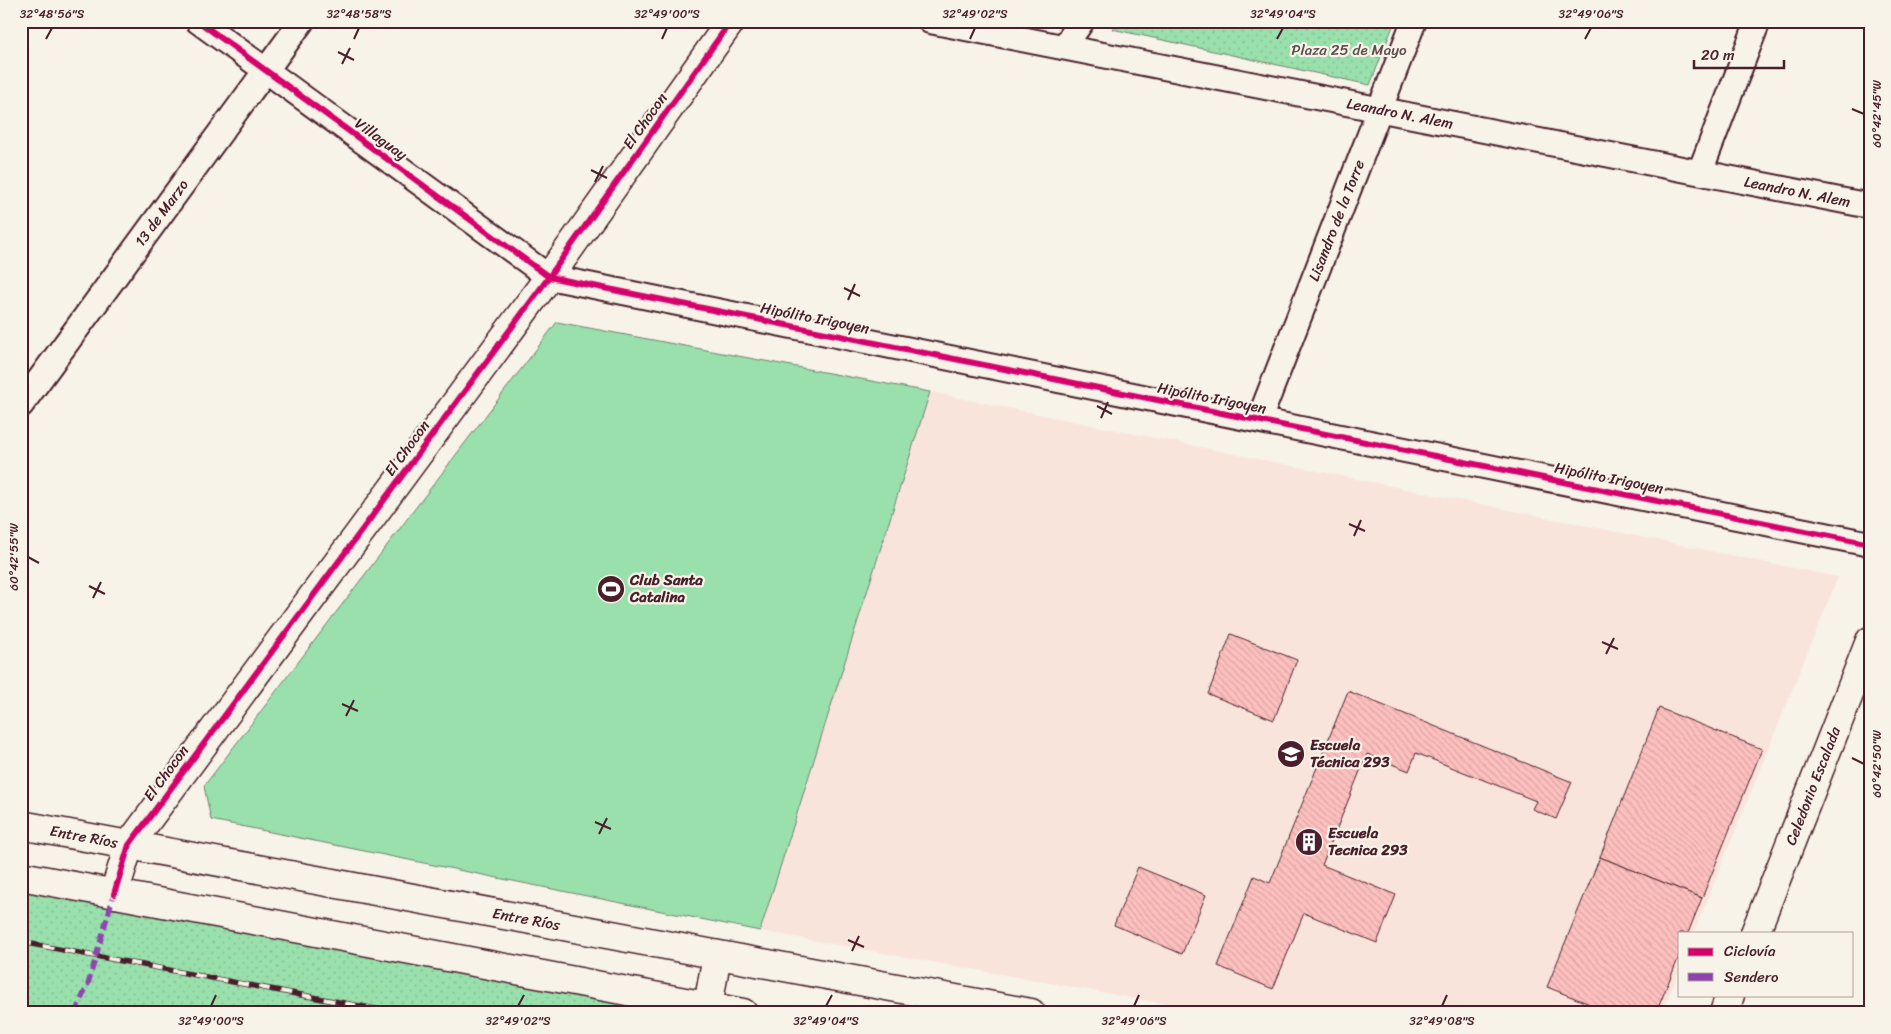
<svg xmlns="http://www.w3.org/2000/svg" width="1891" height="1034" font-family="Sriracha,sans-serif">
	<style>
		.built { fill: #f9e4dc }
		.grass { fill: url(#grass-dots); stroke: #72806c }
		.pitch { fill: #99e0ad; stroke: #72806c }
		.building { fill: url(#building-back-hatch); stroke: #4a1f2b }
		.lines { fill: none; stroke-linecap: round; stroke-linejoin: round }
		.minor-casing { stroke: #4a1f2b; stroke-width: 28 }
		.tertiary-casing { stroke: #4a1f2b; stroke-width: 31 }
		.secondary-casing { stroke: #4a1f2b; stroke-width: 31 }
		.minor { stroke: #f7f3e8; stroke-width: 24 }
		.tertiary { stroke: #f7f3e8; stroke-width: 28 }
		.secondary { stroke: #f7f3e8; stroke-width: 28 }
		.rail-casing { stroke: #4a1f2b; stroke-width: 5.5 }
		.rail { stroke: #f7f3e8; stroke-width: 4; stroke-dasharray: 11; stroke-linecap: butt }
		.quiet { stroke: #8e44ad; stroke-width: 5; stroke-dasharray: 10 5; stroke-linecap: butt }
		.cycleway-casing { stroke: #f7f3e8; stroke-width: 9 }
		.cycleway { stroke: #d6006c; stroke-width: 6 }
		.ticks { fill: none; stroke: #4a1f2b; stroke-width: 2 }
		.labels { text-anchor: middle; dominant-baseline: central; stroke-width: 4.5; stroke-linejoin: round; paint-order: stroke }
		.park-label { font-size: 15px; fill: #5e4f4c; stroke: #f7f3e8 }
		.street-label { font-size: 15px; fill: #4a1f2b; stroke: #f7f3e8 }
		.poi-label { font-size: 15px; font-weight: bold; fill: #4a1f2b; stroke: #f7f3e8; text-anchor: start }
		.neatline { fill: none; stroke: #4a1f2b; stroke-width: 2 }
		.ticks-label { font-size: 12px; text-anchor: middle; fill: #4a1f2b }
	</style>
	<defs>
		<pattern id="grass-dots" width="8" height="8" patternUnits="userSpaceOnUse" patternTransform="scale(1.25)"><rect width="8" height="8" fill="#99e0ad"/><path d="M2 2h.1M6 6h.1" fill="none" stroke="#85c095" stroke-width="1.8" stroke-linecap="round"/></pattern>
		<pattern id="building-back-hatch" width="6" height="6" patternUnits="userSpaceOnUse" patternTransform="scale(1.25)"><rect width="6" height="6" fill="#fdc0bf"/><path d="M-1 5l2 2M0 0l6 6M5-1l2 2" fill="none" stroke="#daa5a4"/></pattern>
	</defs>
	<rect width="100%" height="100%" fill="#f7f3e8"/>
	<filter id="ink" filterUnits="userSpaceOnUse"><feTurbulence type="fractalNoise" baseFrequency=".02" numOctaves="2"/><feDisplacementMap in="SourceGraphic" scale="10" xChannelSelector="R" yChannelSelector="G"/><feConvolveMatrix kernelMatrix="1 2 1 2 8 2 1 2 1" color-interpolation-filters="sRGB"/></filter>
	<g filter="url(#ink)">
		<path class="built" d="M930 392 1838 577 1694 933H1680V969L1662 1013H1216L760 931Z"/>
		<g class="grass">
			<path d="M1117 21H1395L1370 85 1112 29Z"/>
			<path d="M21 876 743 1013H21Z"/>
		</g>
		<path class="pitch" d="M557 322 930 392 760 931 211 820 204 786Z"/>
		<g class="building">
			<path d="M1231 634 1297 660 1274 720 1208 694Z"/>
			<path d="M1348 691 1572 782 1556 819 1532 809 1536 801 1416 753 1409 771 1367 754 1322 865 1396 895 1377 943 1304 913 1273 989 1218 966 1254 876 1270 883Z"/>
			<path d="M1659 708 1762 749 1702 898 1600 857Z"/>
			<path d="M1600 857 1702 898 1688 933H1680V954L1656 1013H1612L1547 987Z"/>
			<path d="M1138 867 1206 895 1182 954 1114 925Z"/>
		</g>
		<g class="lines">
			<defs>
				<g id="minor">
					<path d="M198 21 549 277 1870 544"/>
					<path id="s1" d="M930 21 1870 206"/>
					<path d="M1064 47 1082 21"/>
					<path d="M1700 172 1758 21"/>
					<path id="s2" d="M21 405 302 21"/>
					<path id="s3" d="M1259 420 1414 21"/>
				</g>
				<g id="tertiary">
					<path id="s4" d="M21 825 1031 1013"/>
					<path d="M21 876 743 1013"/>
					<path d="M114 894 129 845 549 277 731 21"/>
					<path d="M708 1006 717 955"/>
				</g>
				<g id="secondary">
					<path id="s5" d="M1755 933 1870 641"/>
					<path d="M1724 1013 1730 995"/>
				</g>
			</defs>
			<use href="#minor" class="minor-casing"/>
			<use href="#tertiary" class="tertiary-casing"/>
			<use href="#secondary" class="secondary-casing"/>
			<use href="#minor" class="minor"/>
			<use href="#tertiary" class="tertiary"/>
			<use href="#secondary" class="secondary"/>
			<defs>
				<path id="rail" d="M21 942 397 1013"/>
			</defs>
			<use href="#rail" class="rail-casing"/>
			<use href="#rail" class="rail"/>
			<path class="quiet" d="M75 1013 88 984 114 894"/>
			<defs>
				<g id="cycleway">
					<path d="M198 21 549 277 1870 544"/>
					<path d="M114 894 129 845 549 277 731 21"/>
				</g>
			</defs>
			<use href="#cycleway" class="cycleway-casing"/>
			<use href="#cycleway" class="cycleway"/>
		</g>
	</g>
	<path class="ticks" d="M46 39 52 28M354 39 359 28M662 39 667 28M970 39 975 28M1277 39 1283 28M1585 39 1591 28M338 52 354 60M342 64 350 48M1852 109 1864 114M591 170 607 178M595 182 603 166M844 288 860 296M848 300 855 284M1097 406 1112 414M1101 418 1108 402M1349 524 1365 531M1354 536 1361 520M28 557 39 563M89 586 105 594M93 598 101 582M1602 642 1618 649M1606 654 1614 638M342 704 358 711M346 716 354 700M1852 758 1864 764M595 822 611 829M599 834 607 818M848 940 864 947M852 951 859 936M211 1006 216 995M518 1006 524 995M826 1006 832 995M1134 1006 1139 995M1442 1006 1447 995"/>
	<defs>
		<symbol id="stadium-disc" viewBox="-11 -11 22 22"><circle r="9.5" fill="#4a1f2b" stroke="#f7f3e8"/><path d="M0-5a6.5 5 0 1 0 0 10a6.5 5 0 1 0 0-10ZM-3.5-1.8h7v3.6h-7Z" fill="#fff"/></symbol>
		<symbol id="school-disc" viewBox="-11 -11 22 22"><circle r="9.5" fill="#4a1f2b" stroke="#f7f3e8"/><path d="M0-5L7-2L0 1L-7-2ZM-4 1L0 2.5L4 1V4Q0 6-4 4Z" fill="#fff"/></symbol>
		<symbol id="building-disc" viewBox="-11 -11 22 22"><circle r="9.5" fill="#4a1f2b" stroke="#f7f3e8"/><path d="M-4-6H4V6H1V3H-1V6H-4ZM-2.5-4.3h1.7v1.8h-1.7ZM.8-4.3h1.7v1.8H.8ZM-2.5-1h1.7V.8h-1.7ZM.8-1h1.7V.8H.8Z" fill="#fff"/></symbol>
	</defs>
	<g fill-rule="evenodd">
		<use href="#stadium-disc" x="595" y="573" width="32" height="32"/>
		<use href="#school-disc" x="1275" y="738" width="32" height="32"/>
		<use href="#building-disc" x="1293" y="826" width="32" height="32"/>
	</g>
	<g class="labels">
		<g class="park-label">
			<text x="1349" y="50">Plaza 25 de Mayo</text>
		</g>
		<g class="street-label">
			<text stroke="none"><textPath href="#s1" startOffset="479">Leandro N. Alem</textPath></text>
			<text transform="translate(645 121) rotate(-55)">El Chocon</text>
			<text transform="translate(381 139) rotate(36)">Villaguay</text>
			<text stroke="none"><textPath href="#s1" startOffset="884">Leandro N. Alem</textPath></text>
			<text stroke="none"><textPath href="#s2" startOffset="238">13 de Marzo</textPath></text>
			<text stroke="none"><textPath href="#s3" startOffset="214">Lisandro de la Torre</textPath></text>
			<text transform="translate(815 318) rotate(11)">Hipólito Irigoyen</text>
			<text transform="translate(1212 398) rotate(11)">Hipólito Irigoyen</text>
			<text transform="translate(407 448) rotate(-54)">El Chocon</text>
			<text transform="translate(1609 478) rotate(11)">Hipólito Irigoyen</text>
			<text transform="translate(166 773) rotate(-54)">El Chocon</text>
			<text stroke="none"><textPath href="#s5" startOffset="158">Celedonio Escalada</textPath></text>
			<text stroke="none"><textPath href="#s4" startOffset="64">Entre Ríos</textPath></text>
			<text stroke="none"><textPath href="#s4" startOffset="514">Entre Ríos</textPath></text>
		</g>
		<g class="poi-label">
			<text x="630" y="580">Club Santa<tspan x="630" dy="17">Catalina</tspan></text>
			<text x="1310" y="745">Escuela<tspan x="1310" dy="17">Técnica 293</tspan></text>
			<text x="1328" y="833">Escuela<tspan x="1328" dy="17">Tecnica 293</tspan></text>
		</g>
	</g>
	<rect width="1891" height="1034" fill="none" stroke="#f7f3e8" stroke-width="55"/>
	<rect x="1678" y="932" width="175" height="65" fill="#f7f3e8" stroke="#b29e9c"/>
	<rect x="1688" y="948" width="25" height="8" fill="#d6006c" stroke="#b29e9c"/>
	<text x="1724" y="956" font-size="15" fill="#4a1f2b">Ciclovía</text>
	<rect x="1688" y="973" width="25" height="8" fill="#8e44ad" stroke="#b29e9c"/>
	<text x="1724" y="982" font-size="15" fill="#4a1f2b">Sendero</text>
	<path d="M1694 60v8h90v-8" fill="none" stroke="#4a1f2b" stroke-width="2.5"/>
	<text x="1701" y="60" font-size="15" fill="#4a1f2b" stroke="#f7f3e8" stroke-width="4" paint-order="stroke">20 m</text>
	<rect x="28" y="28" width="1836" height="978" class="neatline"/>
	<g class="ticks-label">
		<text x="52" y="18">32°48'56"S</text>
		<text x="359" y="18">32°48'58"S</text>
		<text x="667" y="18">32°49'00"S</text>
		<text x="975" y="18">32°49'02"S</text>
		<text x="1283" y="18">32°49'04"S</text>
		<text x="1591" y="18">32°49'06"S</text>
		<text transform="translate(1877 114) rotate(-90)" y="4">60°42'45"W</text>
		<text transform="translate(14 557) rotate(-90)" y="4">60°42'55"W</text>
		<text transform="translate(1877 764) rotate(-90)" y="4">60°42'50"W</text>
		<text x="211" y="1025">32°49'00"S</text>
		<text x="518" y="1025">32°49'02"S</text>
		<text x="826" y="1025">32°49'04"S</text>
		<text x="1134" y="1025">32°49'06"S</text>
		<text x="1442" y="1025">32°49'08"S</text>
	</g>
</svg>
